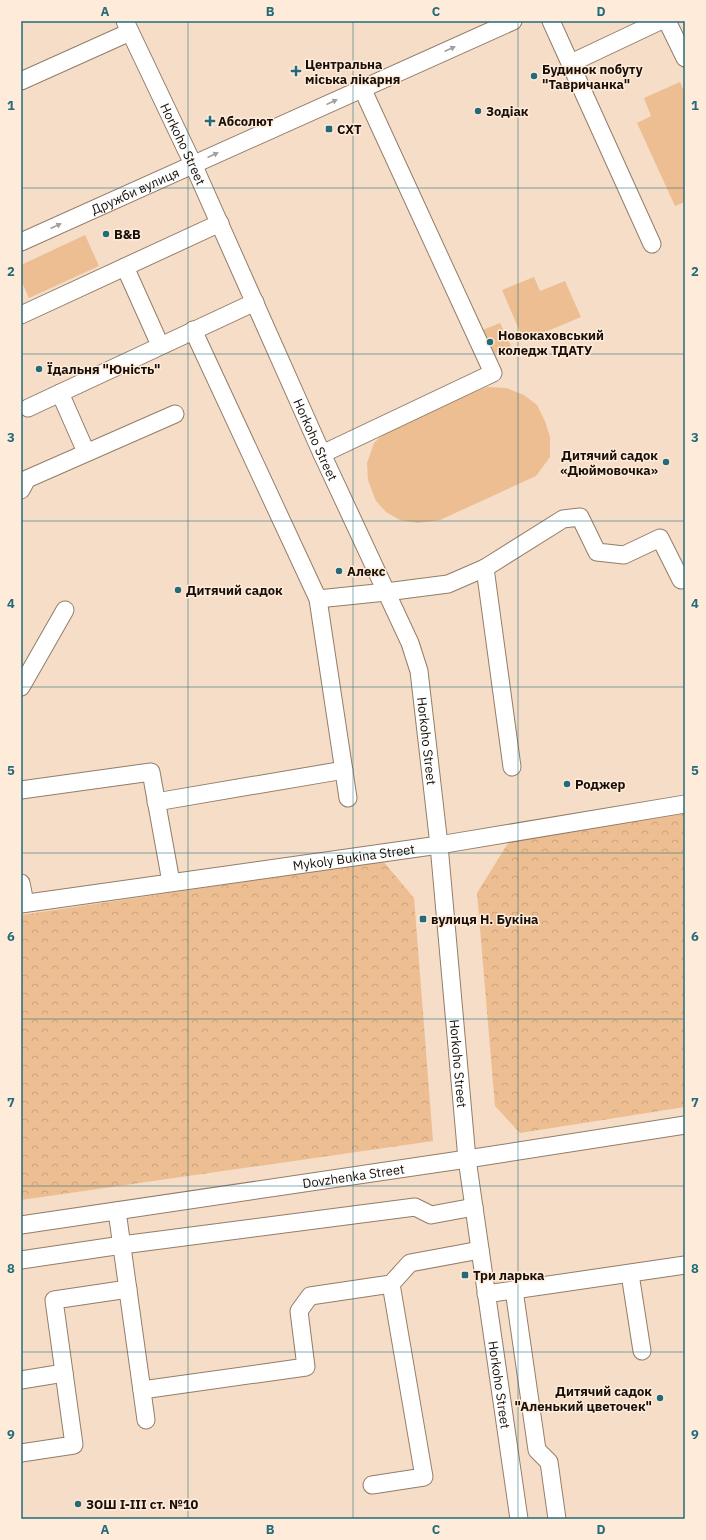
<svg xmlns="http://www.w3.org/2000/svg" width="706" height="1540" font-family="'IBM Plex Sans',sans-serif">
	<style>
		.forest { fill: url(#forest-crowns) }
		.pitch { fill: #edbe92 }
		.lines { fill: none; stroke-linecap: round; stroke-linejoin: round }
		.minor-casing { stroke: #937d69; stroke-width: 19 }
		.minor { stroke: #fff; stroke-width: 17 }
		.oneway { fill: #a29f9c }
		.grid { fill: none; stroke: #246b79; stroke-width: 1; stroke-opacity: 0.55 }
		.poi-dot { fill: #246b79; stroke: #ffebd9; stroke-width: 1.5 }
		.labels { text-anchor: middle; dominant-baseline: central; stroke-width: 3; stroke-linejoin: round; paint-order: stroke }
		.poi-label { font-size: 13px; font-weight: bold; fill: #170f08; stroke: #ffebd9; text-anchor: start }
		.street-label { font-size: 13px; fill: #170f08; stroke: #ffebd9 }
		.neatline { fill: none; stroke: #246b79; stroke-width: 1.5 }
		.grid-label { font-size: 13px; text-anchor: middle; font-weight: bold; fill: #246b79 }
	</style>
	<defs>
		<pattern id="forest-crowns" width="20" height="18" patternUnits="userSpaceOnUse"><rect width="20" height="18" fill="#edbe92"/><path d="M2 6a3 3 0 1 1 6 0M12 15a3 3 0 1 1 6 0" fill="none" stroke="#caa27c"/></pattern>
	</defs>
	<rect width="100%" height="100%" fill="#f5ddc7"/>
	<g class="forest">
		<path d="M685 812V1107L520 1133 495 1106 477 893 510 840Z"/>
		<path d="M383 861 414 898 433 1141 21 1200V915Z"/>
	</g>
	<g class="pitch">
		<path d="M680 82 685 93V202L675 206 637 123 651 116 644 98Z"/>
		<path d="M85 235 99 266 29 298 21 280V265Z"/>
		<path d="M534 277 540 291 565 281 581 317 524 341 502 290Z"/>
		<path d="M500 323 511 346 490 355 480 331Z"/>
		<path d="M487 387 506 388 524 395 537 405 545 421 550 437V457L536 476 440 520 418 523 400 520 386 512 376 501 368 480 367 463 374 443 392 426Z"/>
	</g>
	<g class="lines">
		<defs>
			<g id="minor">
				<path id="s1" d="M125 21 193 164 322 454 410 643 419 671 439 845 467 1159 519 1519"/>
				<path d="M551 21 652 244"/>
				<path d="M667 21 685 58"/>
				<path d="M571 63 660 21"/>
				<path d="M21 81 130 32"/>
				<path id="s2" d="M21 242 513 21"/>
				<path d="M125 267 160 345"/>
				<path d="M21 315 220 223"/>
				<path d="M193 330 318 599 348 798"/>
				<path d="M60 393 86 452"/>
				<path d="M28 408 255 302"/>
				<path d="M322 454 493 373 362 88"/>
				<path d="M21 490 27 479 175 414"/>
				<path d="M485 568 512 767"/>
				<path d="M318 599 386 592 448 584 485 568 563 519 580 517 597 552 624 555 660 538 681 580 685 578"/>
				<path d="M21 687 65 610"/>
				<path d="M21 790 151 772 171 882"/>
				<path d="M156 802 344 770"/>
				<path d="M21 883 25 903"/>
				<path id="s3" d="M21 904 439 845 685 804"/>
				<path d="M117 1211 146 1420"/>
				<path id="s4" d="M21 1225 467 1159 685 1125"/>
				<path d="M21 1260 122 1245 415 1207 431 1215 474 1207"/>
				<path d="M630 1274 642 1351"/>
				<path d="M514 1290 537 1450 549 1462 557 1519"/>
				<path d="M486 1294 685 1265"/>
				<path d="M21 1380 64 1373"/>
				<path d="M142 1390 306 1367 299 1311 310 1296 391 1284 410 1263 480 1250"/>
				<path d="M21 1453 74 1445 54 1300 128 1289"/>
				<path d="M372 1485 424 1477 391 1284"/>
			</g>
		</defs>
		<use href="#minor" class="minor-casing"/>
		<use href="#minor" class="minor"/>
	</g>
	<defs><path id="oneway-solid" d="M-6-.8H1V-3.2L6.5 0L1 3.2V.8H-6Z"/></defs>
	<g class="oneway">
		<use href="#oneway-solid" transform="translate(450 49) rotate(-24)"/>
		<use href="#oneway-solid" transform="translate(332 102) rotate(-24)"/>
		<use href="#oneway-solid" transform="translate(213 155) rotate(-24)"/>
		<use href="#oneway-solid" transform="translate(56 226) rotate(-25)"/>
	</g>
	<path class="grid" d="M188 21V1519M353 21V1519M518 21V1519M21 188H685M21 354H685M21 521H685M21 687H685M21 853H685M21 1019H685M21 1186H685M21 1352H685"/>
	<g class="poi-dot">
		<path d="M294 65h4v4h4v4h-4v4h-4v-4h-4v-4h4z"/>
		<circle cx="534" cy="76" r="4"/>
		<circle cx="478" cy="111" r="4"/>
		<path d="M208 115h4v4h4v4h-4v4h-4v-4h-4v-4h4z"/>
		<rect x="325" y="125" width="8" height="8" rx="2"/>
		<circle cx="106" cy="234" r="4"/>
		<circle cx="490" cy="342" r="4"/>
		<circle cx="39" cy="369" r="4"/>
		<circle cx="666" cy="462" r="4"/>
		<circle cx="339" cy="571" r="4"/>
		<circle cx="178" cy="590" r="4"/>
		<circle cx="567" cy="784" r="4"/>
		<rect x="419" y="915" width="8" height="8" rx="2"/>
		<rect x="461" y="1271" width="8" height="8" rx="2"/>
		<circle cx="660" cy="1398" r="4"/>
		<circle cx="78" cy="1504" r="4"/>
	</g>
	<g class="labels">
		<g class="poi-label">
			<text x="305" y="64">Центральна<tspan x="305" dy="15">міська лікарня</tspan></text>
			<text x="542" y="69">Будинок побуту<tspan x="542" dy="15">"Тавричанка"</tspan></text>
			<text x="486" y="111">Зодіак</text>
			<text x="218" y="121">Абсолют</text>
			<text x="337" y="129">СХТ</text>
			<text x="114" y="234">В&amp;В</text>
			<text x="498" y="335">Новокаховський<tspan x="498" dy="15">коледж ТДАТУ</tspan></text>
			<text x="47" y="369">Їдальня "Юність"</text>
			<text x="658" y="455" text-anchor="end">Дитячий садок<tspan x="658" dy="15">«Дюймовочка»</tspan></text>
			<text x="347" y="571">Алекс</text>
			<text x="186" y="590">Дитячий садок</text>
			<text x="575" y="784">Роджер</text>
			<text x="431" y="919">вулиця Н. Букіна</text>
			<text x="473" y="1275">Три ларька</text>
			<text x="652" y="1391" text-anchor="end">Дитячий садок<tspan x="652" dy="15">"Аленький цветочек"</tspan></text>
			<text x="86" y="1504">ЗОШ І-ІІІ ст. №10</text>
		</g>
		<g class="street-label">
			<text stroke="none"><textPath href="#s1" startOffset="136">Horkoho Street</textPath></text>
			<text stroke="none"><textPath href="#s2" startOffset="125">Дружби вулиця</textPath></text>
			<text stroke="none"><textPath href="#s1" startOffset="460">Horkoho Street</textPath></text>
			<text stroke="none"><textPath href="#s1" startOffset="784">Horkoho Street</textPath></text>
			<text stroke="none"><textPath href="#s3" startOffset="336">Mykoly Bukina Street</textPath></text>
			<text stroke="none"><textPath href="#s1" startOffset="1108">Horkoho Street</textPath></text>
			<text stroke="none"><textPath href="#s4" startOffset="336">Dovzhenka Street</textPath></text>
			<text stroke="none"><textPath href="#s1" startOffset="1432">Horkoho Street</textPath></text>
		</g>
	</g>
	<rect width="706" height="1540" fill="none" stroke="#ffebd9" stroke-width="44"/>
	<rect x="22" y="22" width="662" height="1496" class="neatline"/>
	<g class="grid-label">
		<text x="105" y="16">A</text>
		<text x="270" y="16">B</text>
		<text x="436" y="16">C</text>
		<text x="601" y="16">D</text>
		<text x="11" y="110">1</text>
		<text x="695" y="110">1</text>
		<text x="11" y="276">2</text>
		<text x="695" y="276">2</text>
		<text x="11" y="442">3</text>
		<text x="695" y="442">3</text>
		<text x="11" y="608">4</text>
		<text x="695" y="608">4</text>
		<text x="11" y="775">5</text>
		<text x="695" y="775">5</text>
		<text x="11" y="941">6</text>
		<text x="695" y="941">6</text>
		<text x="11" y="1107">7</text>
		<text x="695" y="1107">7</text>
		<text x="11" y="1273">8</text>
		<text x="695" y="1273">8</text>
		<text x="11" y="1439">9</text>
		<text x="695" y="1439">9</text>
		<text x="105" y="1534">A</text>
		<text x="270" y="1534">B</text>
		<text x="436" y="1534">C</text>
		<text x="601" y="1534">D</text>
	</g>
</svg>
